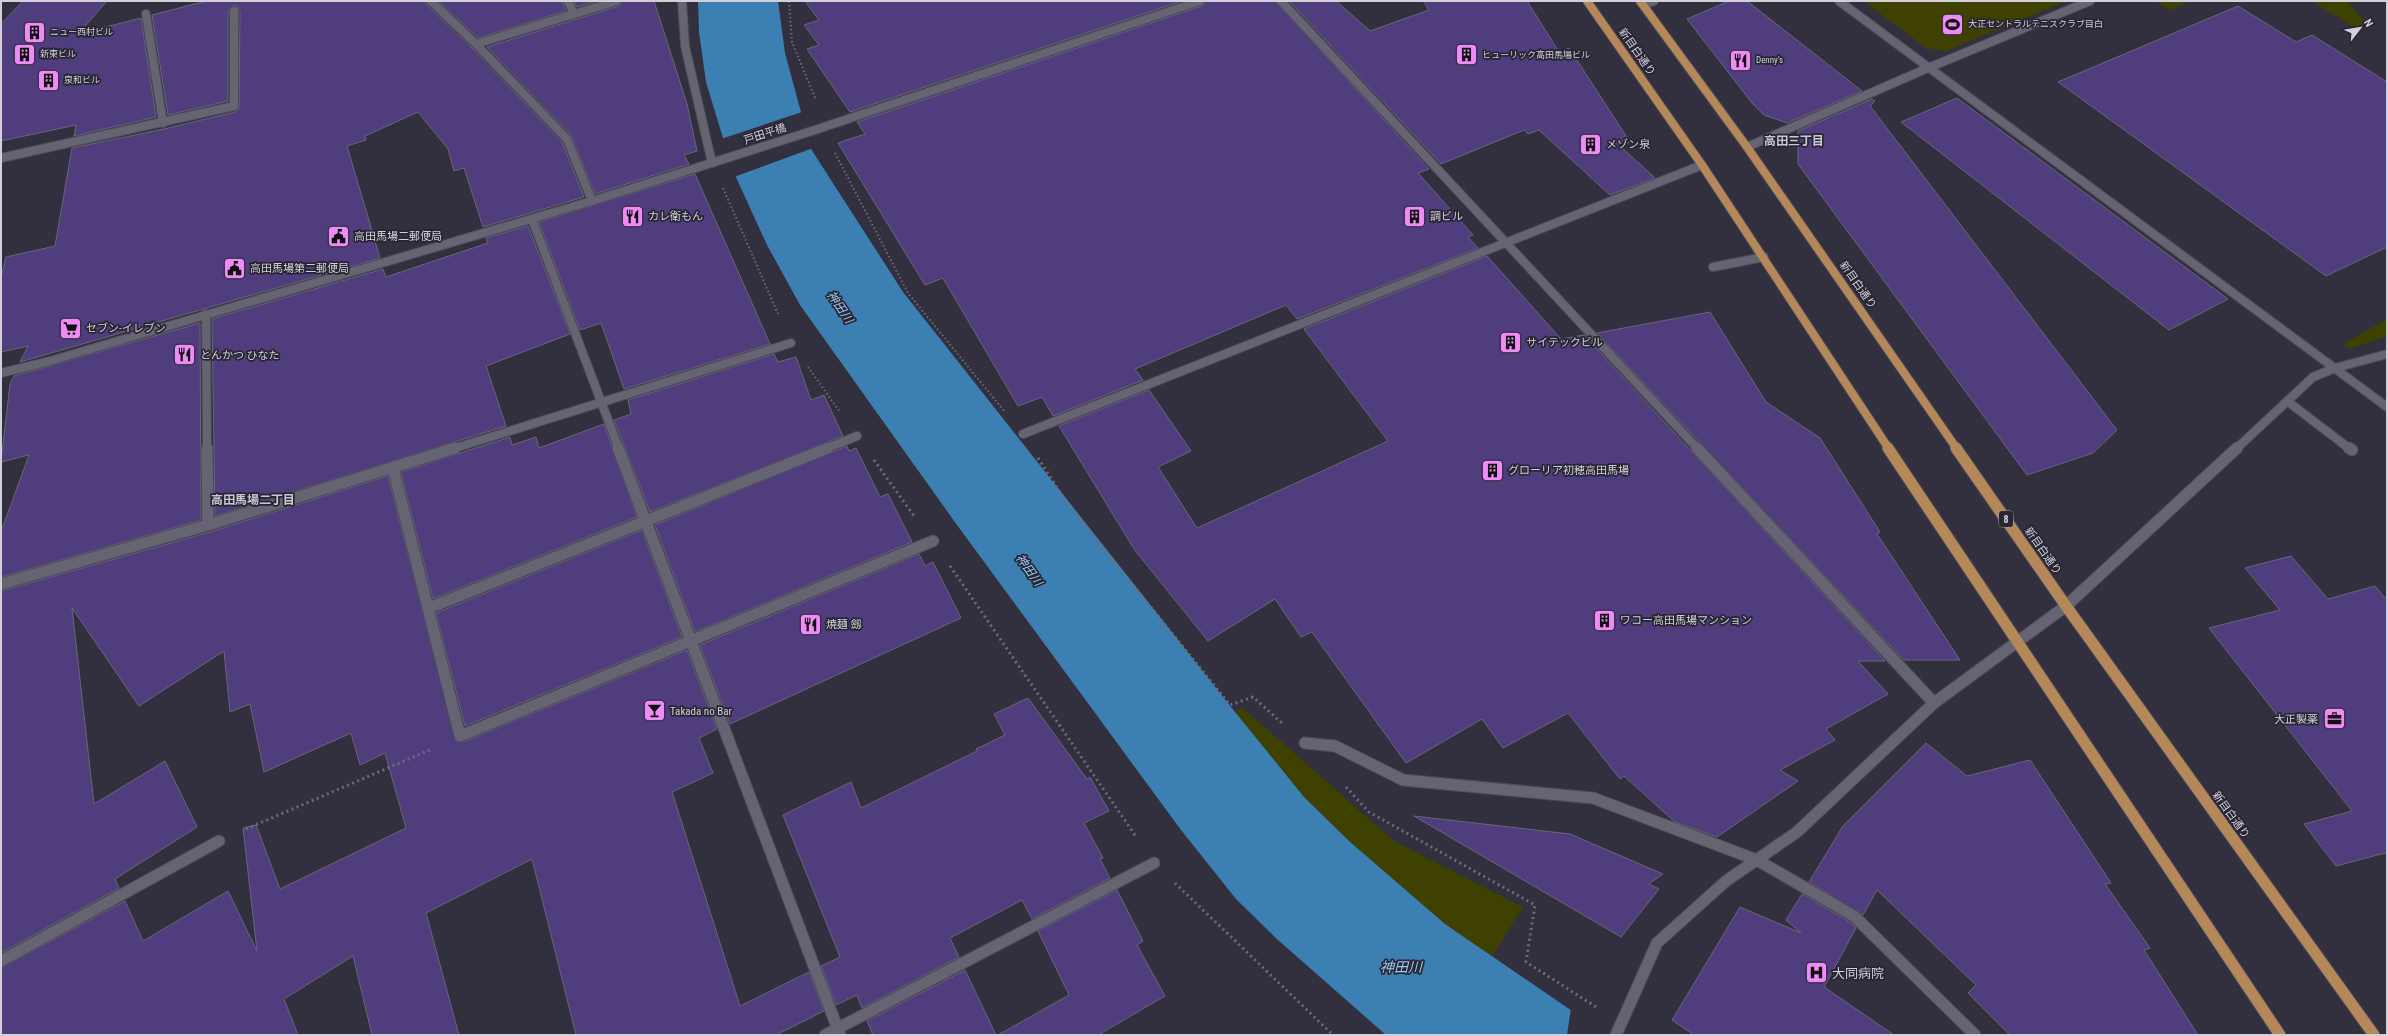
<svg xmlns="http://www.w3.org/2000/svg" width="2388" height="1036" font-family="'Roboto Condensed','Noto Sans JP',sans-serif">
	<style>
		.green { fill: #3e4100 }
		.water { fill: #3c80b3 }
		.pier { fill: #322f3e }
		.building { fill: #4f3d7d; stroke: #6a6677 }
		.lines { fill: none; stroke-linecap: round; stroke-linejoin: round }
		.minor-far1-casing { stroke: #4e4b58; stroke-width: 10 }
		.minor-casing { stroke: #4e4b58; stroke-width: 13 }
		.major-far1-casing { stroke: #4e4b58; stroke-width: 10 }
		.major-casing { stroke: #4e4b58; stroke-width: 13 }
		.path-far1 { stroke: #6f6c79; stroke-width: 2; stroke-dasharray: 1.5 2.5; stroke-linecap: butt }
		.path { stroke: #6f6c79; stroke-width: 3; stroke-dasharray: 2 3.5; stroke-linecap: butt }
		.minor-far1 { stroke: #666373; stroke-width: 8 }
		.minor { stroke: #666373; stroke-width: 11 }
		.major-far1 { stroke: #b48859; stroke-width: 8 }
		.major { stroke: #b48859; stroke-width: 11 }
		.labels { text-anchor: middle; dominant-baseline: central; stroke-width: 3.5; stroke-linejoin: round; paint-order: stroke }
		.far-poi-label { font-size: 9px; fill: #d2d0da; stroke: #292634; text-anchor: start }
		.shield { fill: #292634; stroke: #9f9da8; stroke-width: 1 }
		.shield-label { font-size: 10px; font-weight: bold; fill: #d2d0da }
		.street-label { font-size: 11px; fill: #d2d0da; stroke: #292634 }
		.poi-label { font-size: 11px; fill: #d2d0da; stroke: #292634; text-anchor: start }
		.neighbourhood-label { font-size: 12px; font-weight: bold; fill: #cac6d9; stroke: #292634 }
		.water-label { font-size: 12px; font-style: italic; fill: #96c9f4; stroke: #292634 }
		.near-poi-label { font-size: 13px; fill: #d2d0da; stroke: #292634; text-anchor: start }
		.near-water-label { font-size: 14px; font-style: italic; fill: #96c9f4; stroke: #292634 }
	</style>
	<rect width="100%" height="100%" fill="#322f3e"/>
	<g class="green">
		<path d="M1863 1H2067L1945 51 1926 48Z"/>
		<path d="M2155 1H2192L2169 10Z"/>
		<path d="M2311 1H2347L2367 24 2356 28Z"/>
		<path d="M2387 319V336L2350 349 2343 344Z"/>
		<path d="M1243 708 1394 841 1523 907 1492 956 1445 924 1349 841 1304 797 1235 712Z"/>
	</g>
	<path class="water" d="M698 1H778L785 53 811 149 903 292 1235 712 1304 797 1349 841 1445 924 1575 1013 1613 1035H1386L1278 940 1236 899 1181 830 957 525 800 305 767 245 735 175 723 138 706 82 699 32Z"/>
	<g class="pier">
		<path d="M802 112 813 148 734 177 721 139Z"/>
		<path d="M1571 1008 1614 1033 1615 1035H1567Z"/>
	</g>
	<g class="building">
		<path d="M23 1H107L78 34 141 18 156 117 74 136 76 125 1 141V24Z"/>
		<path d="M206 1H425L427 5 472 48 562 142 584 197 483 227 464 168 454 171 448 149 418 112 365 136 366 140 347 146 380 258 20 362 28 346 1 352V278L6 257 55 246 72 148 164 129 235 112 239 109 240 11 237 6 234 5 228 11V101L168 115 152 15Z"/>
		<path d="M439 1H562L566 11 478 38Z"/>
		<path d="M574 1H597L577 7Z"/>
		<path d="M623 1H654L687 104 697 151 684 155 689 164 595 194 571 135 487 47 619 6Z"/>
		<path d="M805 1H1182L850 112 807 49 819 45 804 25 819 20Z"/>
		<path d="M1206 1H1275L1429 169 1418 173 1473 235 1468 237 1478 248 1297 319 1286 305 1135 369 1143 380 1053 416 1042 397 1018 406 943 278 925 285 838 143 865 134 857 122 1202 6Z"/>
		<path d="M1289 1H1336L1370 31 1429 10 1423 1H1527L1559 52 1569 48 1630 142 1620 146 1655 178 1610 195 1539 130 1528 134 1524 130 1441 164Z"/>
		<path d="M1729 1H1747L1862 91 1787 123 1764 115 1752 103 1687 19Z"/>
		<path d="M2238 6 2296 42 2312 35 2387 82V247L2326 276 2058 82Z"/>
		<path d="M1957 98 2228 299 2169 330 1901 122Z"/>
		<path d="M1872 99 1875 101 1870 106 2117 430 2093 453 2027 475 1798 164V131Z"/>
		<path d="M695 174 770 344 624 389 601 323 580 330 539 222Z"/>
		<path d="M528 226 570 334 486 366 506 426 215 516 212 319 383 269 386 277 488 243 486 238Z"/>
		<path d="M1487 256 1561 339 1584 335 1885 661H1858L1888 694 1826 729 1835 740 1780 770 1798 781 1717 837 1675 822 1624 776 1620 779 1568 713 1503 748 1482 719 1406 763 1312 632 1301 637 1275 599 1208 641 1134 549 1059 426 1149 390 1191 451 1158 467 1197 528 1388 441 1304 329Z"/>
		<path d="M1710 312 1766 402 1820 438 1880 532 1877 534 1960 660H1904L1597 333Z"/>
		<path d="M200 323 201 520 1 577V532L29 455 1 462 10 384 14 376Z"/>
		<path d="M774 354 778 362 796 357 811 400 824 395 843 436 650 512 614 420 631 414 628 400Z"/>
		<path d="M604 424 637 517 433 599 401 472 510 437 512 445 536 437 539 448Z"/>
		<path d="M847 446 849 451 856 448 880 497 888 494 912 542 695 632 655 525Z"/>
		<path d="M388 476 456 741 463 742 687 650 717 729 699 738 713 773 672 792 740 1006 809 972 824 1011 776 1035H576L532 859 426 913 459 1035H372L353 956 284 999 298 1035H1V968L125 901 143 941 228 891 257 951 243 828 256 825 280 889 406 828 385 753 360 765 351 733 264 772 250 704 230 712 224 651 139 706 72 608 94 804 165 761 197 827 115 879 119 888 1 953V591L210 532Z"/>
		<path d="M642 530 682 637 465 726 436 613Z"/>
		<path d="M919 554 925 566 933 562 961 618 730 724 700 645Z"/>
		<path d="M2291 556 2328 599 2375 586 2387 600V856L2385 853 2336 866 2304 824 2352 811 2209 628 2280 610 2245 568Z"/>
		<path d="M1028 698 1087 779 1090 777 1109 811 1084 823 1103 858 1100 859 1110 878 1032 919 1022 900 950 938 959 957 862 1008 857 995 836 1005 821 966 840 957 783 815 851 782 861 808 977 751 976 749 1005 735 994 714Z"/>
		<path d="M1926 743 1967 776 2030 760 2111 883 2105 884 2150 948 2144 950 2198 1035H2010L1968 993 1976 985 1877 890 1863 915 1809 882 1843 826Z"/>
		<path d="M1414 816 1570 834 1663 874 1649 884 1659 889 1621 937Z"/>
		<path d="M1117 890 1143 941 1137 945 1165 996 1098 1035H998L1069 995 1038 931Z"/>
		<path d="M1802 894 1850 922 1856 928 1824 987 1894 1035H1694L1672 1020 1740 907 1801 933 1786 920Z"/>
		<path d="M965 970 996 1035H873L867 1021Z"/>
	</g>
	<g class="lines">
		<defs>
			<g id="minor-far1">
				<path d="M431 1 476 44 567 139 592 201"/>
				<path d="M568 1 574 14"/>
				<path d="M682 1 685 46 712 163"/>
				<path d="M1281 1 1698 449"/>
				<path d="M1839 1 2387 407"/>
				<path d="M1643 5 1654 1"/>
				<path d="M146 14 163 123"/>
				<path d="M476 44 617 1"/>
				<path d="M1747 147 1928 68 2090 1"/>
				<path d="M1 158 234 106V11"/>
				<path d="M532 219 619 449"/>
				<path d="M1713 267 1764 257"/>
				<path d="M206 314 207 449"/>
				<path d="M1 373 50 361 592 201 815 130 1200 1"/>
				<path d="M2287 401 2350 449"/>
				<path d="M1023 434 1702 165"/>
				<path d="M452 449 791 343"/>
				<path d="M825 449 857 436"/>
				<path d="M2236 449 2313 377 2335 368 2387 354"/>
			</g>
			<g id="minor">
				<path d="M207 448 208 525"/>
				<path d="M618 448 840 1035"/>
				<path d="M1697 448 1934 703"/>
				<path d="M2349 448 2352 450"/>
				<path d="M393 468 460 736 933 541"/>
				<path d="M1 584 208 525 455 448"/>
				<path d="M429 608 828 448"/>
				<path d="M1305 743 1335 746 1403 780 1593 798 1757 860 1854 916 1975 1035"/>
				<path d="M1 961 219 841"/>
				<path d="M825 1035 1154 863"/>
				<path d="M1616 1035 1657 943 1726 881 1797 832 1934 703 2066 606 2237 448"/>
			</g>
			<g id="major-far1">
				<path d="M1587 1 1702 165 1889 449"/>
				<path d="M1640 1 1747 147 1957 449"/>
			</g>
			<g id="major">
				<path d="M1888 448 2280 1035"/>
				<path d="M1956 448 2066 606 2374 1035"/>
			</g>
		</defs>
		<use href="#minor-far1" class="minor-far1-casing"/>
		<use href="#minor" class="minor-casing"/>
		<use href="#major-far1" class="major-far1-casing"/>
		<use href="#major" class="major-casing"/>
		<g class="path-far1">
			<path d="M789 1 792 42 816 100"/>
			<path d="M835 153 908 293 1005 412"/>
			<path d="M723 188 779 316"/>
			<path d="M808 367 840 412"/>
		</g>
		<g class="path">
			<path d="M1038 458 1069 506 1230 705 1253 697 1283 724"/>
			<path d="M874 460 914 516"/>
			<path d="M950 566 1137 838"/>
			<path d="M1346 787 1369 812 1535 905 1526 962 1596 1007"/>
			<path d="M246 829 432 749"/>
			<path d="M1175 883 1333 1035"/>
		</g>
		<use href="#minor-far1" class="minor-far1"/>
		<use href="#minor" class="minor"/>
		<use href="#major-far1" class="major-far1"/>
		<use href="#major" class="major"/>
	</g>
	<defs>
		<symbol id="stadium-square" viewBox="-11 -11 22 22"><rect x="-9" y="-9" width="18" height="18" rx="4" fill="#ef8bf6" stroke="#292634"/><path d="M0-5a6.5 5 0 1 0 0 10a6.5 5 0 1 0 0-10ZM-3.5-1.8h7v3.6h-7Z" fill="#111"/></symbol>
		<symbol id="building-square" viewBox="-11 -11 22 22"><rect x="-9" y="-9" width="18" height="18" rx="4" fill="#ef8bf6" stroke="#292634"/><path d="M-4-6H4V6H1V3H-1V6H-4ZM-2.5-4.3h1.7v1.8h-1.7ZM.8-4.3h1.7v1.8H.8ZM-2.5-1h1.7V.8h-1.7ZM.8-1h1.7V.8H.8Z" fill="#111"/></symbol>
		<symbol id="restaurant-square" viewBox="-11 -11 22 22"><rect x="-9" y="-9" width="18" height="18" rx="4" fill="#ef8bf6" stroke="#292634"/><path d="M-5-6h1v4h1v-4h1v4h1v-4h1v5L-1.5 .5V6h-2V.5L-5-1ZM5-6V6H3V1.5H1.5Q1.5-4 5-6Z" fill="#111"/></symbol>
		<symbol id="civic-square" viewBox="-11 -11 22 22"><rect x="-9" y="-9" width="18" height="18" rx="4" fill="#ef8bf6" stroke="#292634"/><path d="M-.6-6.5H3V-4.5H.6V-3L4-1V1h2V6H-6V1h2V-1L-.6-3ZM-1.2 2.5V6h2.4V2.5Z" fill="#111"/></symbol>
		<symbol id="supermarket-square" viewBox="-11 -11 22 22"><rect x="-9" y="-9" width="18" height="18" rx="4" fill="#ef8bf6" stroke="#292634"/><path d="M-6-5.5h2.5l.6 2H6L4.5 2H-2.5L-4.4-4H-6ZM-1.5 3.2a1.3 1.3 0 1 0 .1 0ZM3 3.2a1.3 1.3 0 1 0 .1 0Z" fill="#111"/></symbol>
		<symbol id="bar-square" viewBox="-11 -11 22 22"><rect x="-9" y="-9" width="18" height="18" rx="4" fill="#ef8bf6" stroke="#292634"/><path d="M-6-5H6L.8 .8V4.5H3.5V6h-7V4.5H-.8V.8Z" fill="#111"/></symbol>
		<symbol id="office-square" viewBox="-11 -11 22 22"><rect x="-9" y="-9" width="18" height="18" rx="4" fill="#ef8bf6" stroke="#292634"/><path d="M-6-3h4V-5.5h4V-3h4V5H-6ZM-1-4.5V-3h2v-1.5ZM-6 0V1H6V0Z" fill="#111"/></symbol>
		<symbol id="hospital-square" viewBox="-11 -11 22 22"><rect x="-9" y="-9" width="18" height="18" rx="4" fill="#ef8bf6" stroke="#292634"/><path d="M-5-5h3v3.5h4V-5h3V5h-3V1.5h-4V5h-3Z" fill="#111"/></symbol>
	</defs>
	<g fill-rule="evenodd">
		<use href="#stadium-square" x="1940" y="12" width="25" height="25"/>
		<use href="#building-square" x="22" y="20" width="25" height="25"/>
		<use href="#building-square" x="12" y="42" width="25" height="25"/>
		<use href="#building-square" x="1454" y="42" width="25" height="25"/>
		<use href="#restaurant-square" x="1728" y="48" width="25" height="25"/>
		<use href="#building-square" x="36" y="68" width="25" height="25"/>
		<use href="#building-square" x="1578" y="132" width="25" height="25"/>
		<use href="#restaurant-square" x="620" y="204" width="25" height="25"/>
		<use href="#building-square" x="1402" y="204" width="25" height="25"/>
		<use href="#civic-square" x="326" y="224" width="25" height="25"/>
		<use href="#civic-square" x="222" y="256" width="25" height="25"/>
		<use href="#supermarket-square" x="58" y="316" width="25" height="25"/>
		<use href="#building-square" x="1498" y="330" width="25" height="25"/>
		<use href="#restaurant-square" x="172" y="342" width="25" height="25"/>
		<use href="#building-square" x="1480" y="458" width="25" height="25"/>
		<use href="#building-square" x="1592" y="608" width="25" height="25"/>
		<use href="#restaurant-square" x="798" y="612" width="25" height="25"/>
		<use href="#bar-square" x="642" y="698" width="25" height="25"/>
		<use href="#office-square" x="2322" y="706" width="25" height="25"/>
		<use href="#hospital-square" x="1804" y="960" width="25" height="25"/>
	</g>
	<g class="labels">
		<g class="far-poi-label">
			<text x="1968" y="24">大正セントラルテニスクラブ目白</text>
			<text x="50" y="32">ニュー西村ビル</text>
			<text x="40" y="54">新東ビル</text>
			<text x="1482" y="55">ヒューリック高田馬場ビル</text>
			<text x="1756" y="60">Denny's</text>
			<text x="64" y="80">泉和ビル</text>
		</g>
		<rect class="shield" x="1999" y="511" width="14" height="16" rx="3"/>
		<g class="shield-label">
			<text x="2006" y="519">8</text>
		</g>
		<g class="street-label">
			<text transform="translate(1637 52) rotate(55)">新目白通り</text>
			<text transform="translate(765 134) rotate(-18)">戸田平橋</text>
			<text transform="translate(1858 285) rotate(55)">新目白通り</text>
			<text transform="translate(2043 551) rotate(55)">新目白通り</text>
			<text transform="translate(2231 815) rotate(54)">新目白通り</text>
		</g>
		<g class="poi-label">
			<text x="1606" y="144">メゾン泉</text>
			<text x="648" y="216">カレ衛もん</text>
			<text x="1430" y="216">調ビル</text>
			<text x="354" y="236">高田馬場二郵便局</text>
			<text x="250" y="268">高田馬場第二郵便局</text>
			<text x="86" y="328">セブン-イレブン</text>
			<text x="1526" y="342">サイテックビル</text>
			<text x="200" y="355">とんかつ ひなた</text>
			<text x="1508" y="470">グローリア初穂高田馬場</text>
			<text x="1620" y="620">ワコー高田馬場マンション</text>
			<text x="826" y="624">焼麺 劔</text>
			<text x="670" y="711">Takada no Bar</text>
			<text x="2318" y="719" text-anchor="end">大正製薬</text>
		</g>
		<g class="neighbourhood-label">
			<text x="1794" y="141">高田三丁目</text>
			<text x="253" y="500">高田馬場二丁目</text>
		</g>
		<g class="water-label">
			<text transform="translate(840 307) rotate(56)">神田川</text>
			<text transform="translate(1029 570) rotate(54)">神田川</text>
		</g>
		<g class="near-poi-label">
			<text x="1832" y="973">大同病院</text>
		</g>
		<g class="near-water-label">
			<text x="1401" y="967">神田川</text>
		</g>
	</g>
	<rect width="2388" height="1036" fill="none" stroke="#d2d0da" stroke-width="4"/>
	<g transform="translate(2360 28) rotate(59)" stroke="#292634" stroke-width="3" paint-order="stroke">
	<path d="M0-3L7 15L0 10L-7 15Z" fill="#d2d0da"/>
	<text y="-6" font-size="11" font-weight="bold" text-anchor="middle" fill="#d2d0da">N</text>
	</g>
</svg>
